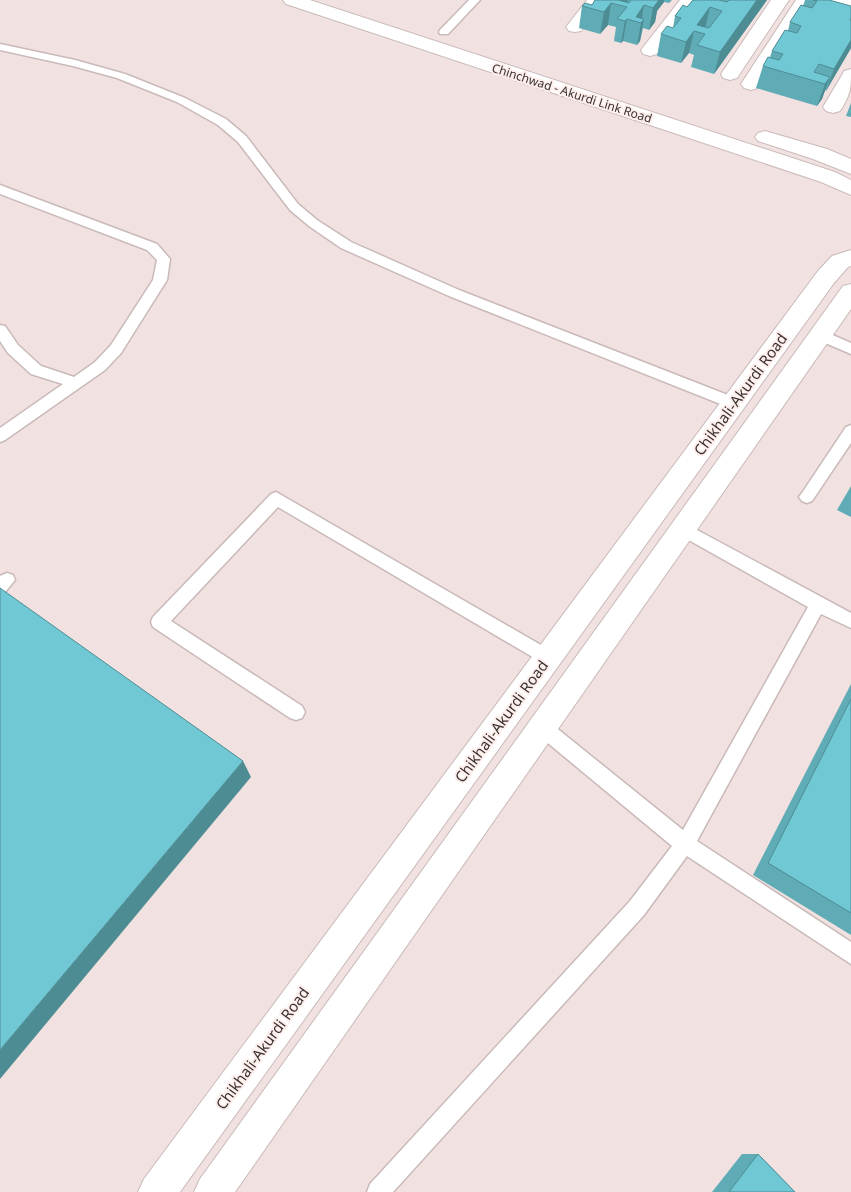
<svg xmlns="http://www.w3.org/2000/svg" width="851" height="1192" font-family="'Noto Sans',sans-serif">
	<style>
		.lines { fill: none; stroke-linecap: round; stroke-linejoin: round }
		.lane-casing { stroke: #c9bab9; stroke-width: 3 }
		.street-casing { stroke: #c9bab9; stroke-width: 2 }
		.secondary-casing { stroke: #c9bab9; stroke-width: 2 }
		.primary-casing { stroke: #c9bab9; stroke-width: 2 }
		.lane { fill: #fff; fill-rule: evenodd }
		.street { fill: #fff; fill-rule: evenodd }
		.secondary { fill: #fff; fill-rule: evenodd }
		.primary { fill: #fff; fill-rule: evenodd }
		.wall { fill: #60acb6 }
		.shaded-wall { fill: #4e8c94 }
		.building { fill: #70c8d4; stroke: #4e8c94; fill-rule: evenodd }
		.labels { text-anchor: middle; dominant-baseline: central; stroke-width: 4; stroke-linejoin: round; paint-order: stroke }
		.far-street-label { font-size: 12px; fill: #383231; stroke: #feefed }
		.street-label { font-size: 15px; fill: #383231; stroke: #feefed }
	</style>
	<rect width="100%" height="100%" fill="#f1e1e0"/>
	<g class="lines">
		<defs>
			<g id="lane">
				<path d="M469 0H480L448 34H440L439 32 440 30Z"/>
				<path d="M0 44 75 60 125 74 185 98 226 119 246 136 298 204 317 220 351 242 459 290 738 399 740 403 738 407 733 409 728 407 449 296 341 248 309 226 290 210 238 142 218 125 177 102 117 78 73 66 0 50Z"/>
				<path d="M0 185 157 244 170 259 167 280 121 353 105 370 5 440 0 442V428L63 384 31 374 8 353 0 341V325L5 326 18 345 41 366 74 377 95 362 111 345 153 280 157 260 147 250 0 194Z"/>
				<path d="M821 330 851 343V354L816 339 814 335 816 331Z"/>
				<path d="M851 425V443L812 501 807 503 802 501 799 497 802 493 846 427Z"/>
				<path d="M276 492 553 652 555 657 553 662 547 665 541 662 278 507 171 621 302 706 305 712 302 718 296 720 290 718 153 627 151 622 153 617 271 494Z"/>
				<path d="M684 523 851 613V628L821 614 697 841 851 942V964L687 856 644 915 393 1192H367L370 1184 630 901 672 846 537 734 534 728 537 722 543 720 549 722 683 830 808 607 678 534 676 529 678 524Z"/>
				<path d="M7 573 13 575 15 580 6 591 0 593V576Z"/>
			</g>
			<g id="street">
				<path d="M587 0H605L581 31 575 32 569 31 566 27Z"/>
				<path d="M680 0H698L657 54 650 56 643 54 641 50Z"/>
				<path d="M771 0H789L737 78 730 80 723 78 721 74Z"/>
				<path d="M796 0H814L758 88 751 90 744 88 741 84Z"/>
				<path d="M830 0H851V8L833 4Z"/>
				<path d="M851 69C851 89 851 94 840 111L833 113 826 111 823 107 842 75 844 71Z"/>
			</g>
			<g id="secondary">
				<path d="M851 250V266L848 267 834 283 180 1192H138L144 1179 818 271 832 256Z"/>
				<path d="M851 284V309L235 1192H194L200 1179 843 286Z"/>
			</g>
			<g id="primary">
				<path d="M283 0H310L835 172 851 180V195L821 182 286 4Z"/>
				<path d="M765 131 827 149 851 159V174L813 159 758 141 755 137 758 133Z"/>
			</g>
		</defs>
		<use href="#lane" class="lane-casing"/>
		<use href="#street" class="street-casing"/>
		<use href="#secondary" class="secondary-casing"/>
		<use href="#primary" class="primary-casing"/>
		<use href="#lane" class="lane"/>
		<use href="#street" class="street"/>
		<use href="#secondary" class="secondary"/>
		<use href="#primary" class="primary"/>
	</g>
	<g class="wall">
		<path d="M595 0H672L669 3 664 2 657 11 655 22 649 30 643 28 640 41 637 45 623 41 621 43 614 41 616 27 608 25 600 34 579 28 582 6 592 5Z"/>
		<path d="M693 0H767L714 74 691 67 694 55 689 53 681 63 657 56 661 34 673 28 675 16 687 7Z"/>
		<path d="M805 0H829L851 48 826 91 825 90 822 99 817 106 756 88 763 66 770 57 772 51 788 31 790 22 803 6Z"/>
		<path d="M851 103V117L846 116Z"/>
		<path d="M851 486V517L837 510Z"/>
		<path d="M851 684V935L753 875Z"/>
		<path d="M742 1154H758L795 1192H712Z"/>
	</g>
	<g class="shaded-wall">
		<path d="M617 0H628L627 3Z"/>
		<path d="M654 0H664V2L657 11 655 22 649 30 653 8Z"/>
		<path d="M757 0H767L714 74 720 52Z"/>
		<path d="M611 3 608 25 600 34 604 12Z"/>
		<path d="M644 5 641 23 636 17Z"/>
		<path d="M710 7 705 29 697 25Z"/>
		<path d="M627 19 623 41 621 43 625 21Z"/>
		<path d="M644 19 640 41 637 45 641 23Z"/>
		<path d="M694 31 689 53 681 63 686 42Z"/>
		<path d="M851 40V48L826 91 834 69Z"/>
		<path d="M830 77 822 99 817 106 825 84Z"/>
		<path d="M243 761 251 777 0 1079V1050Z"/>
	</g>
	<g class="building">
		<path d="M595 0H618L629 3 631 0H659L653 8 644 5 636 17 644 19 641 23 627 19 625 21 617 19 627 7 611 3 604 12 582 6 585 3 592 5Z"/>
		<path d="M693 0H719L727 2 729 0H757L720 52 697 45 705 34 694 31 686 42 661 34 667 26 673 28 681 18 675 16 683 5 687 7ZM710 7 722 11 709 28 697 25Z"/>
		<path d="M813 0H829L851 6V18L850 20H851V40L834 69 819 64 814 72 830 77 825 84 763 66 768 57 779 60 783 54 772 51 785 30 797 33 801 26 790 22 801 5 812 8 817 1Z"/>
		<path d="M0 588 243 761 0 1050Z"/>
		<path d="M851 699V913L768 863Z"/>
		<path d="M758 1154 795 1192H729Z"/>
	</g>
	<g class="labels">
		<g class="far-street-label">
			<text transform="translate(572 93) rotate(18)">Chinchwad - Akurdi Link Road</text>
		</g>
		<g class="street-label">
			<text transform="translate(740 394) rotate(-54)">Chikhali-Akurdi Road</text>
			<text transform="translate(501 721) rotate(-54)">Chikhali-Akurdi Road</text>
			<text transform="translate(262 1048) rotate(-54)">Chikhali-Akurdi Road</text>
		</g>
	</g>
</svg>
